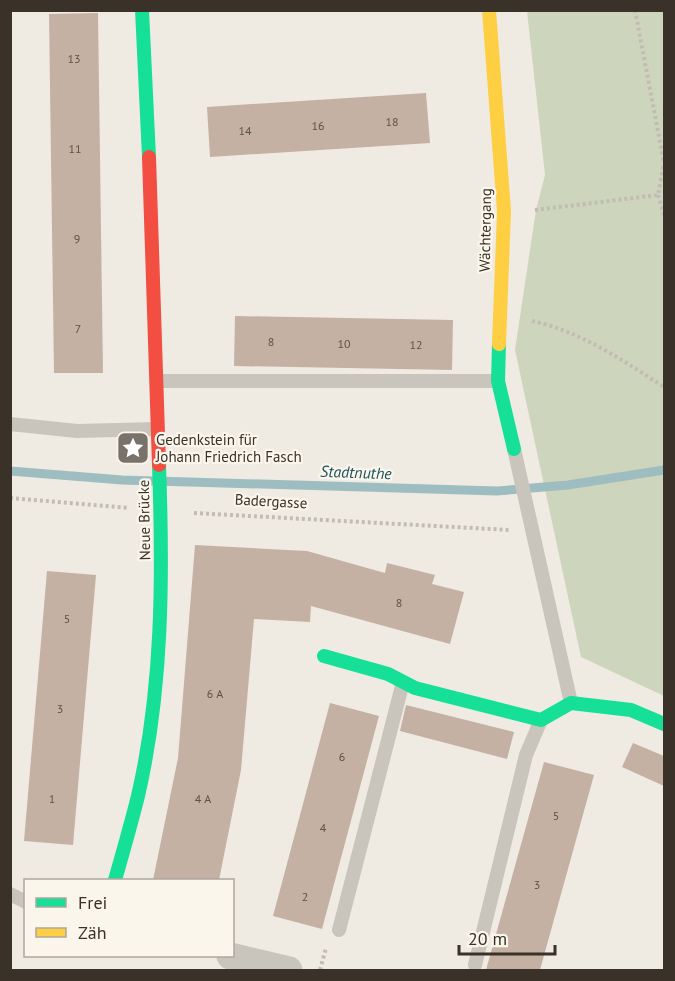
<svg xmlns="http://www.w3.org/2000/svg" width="675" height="981" font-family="'PT Sans',sans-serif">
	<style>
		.green { fill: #cdd6bc }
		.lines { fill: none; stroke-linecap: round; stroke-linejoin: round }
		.stream { stroke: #9ebdc1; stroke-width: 9 }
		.building { fill: #c4b1a4 }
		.path { stroke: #c2bcb4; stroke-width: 4; stroke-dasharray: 3 3; stroke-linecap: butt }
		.lane { stroke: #c9c4bc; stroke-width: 14 }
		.street { stroke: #c9c4bc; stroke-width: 27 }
		.fast { stroke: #16e098; stroke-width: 14 }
		.slow { stroke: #ffcf43; stroke-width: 14 }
		.jam { stroke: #f24e42; stroke-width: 14 }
		.labels { text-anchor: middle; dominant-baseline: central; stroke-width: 4.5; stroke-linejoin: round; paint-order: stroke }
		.number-label { font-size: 12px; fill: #5c5148 }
		.street-label { font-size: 15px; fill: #3a3129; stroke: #fbf6eb }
		.poi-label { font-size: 15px; fill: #3a3129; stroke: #fbf6eb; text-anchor: start }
		.water-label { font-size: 16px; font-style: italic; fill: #1c515f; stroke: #fbf6eb }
	</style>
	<rect width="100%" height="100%" fill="#efebe3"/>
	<path class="green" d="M527 11H664V696L581 657 515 350 536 210 545 175Z"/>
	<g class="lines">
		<path class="stream" d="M10 471 122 480 497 491 568 485 664 470"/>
	</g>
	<g class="building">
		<path d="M98 13 103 373H54L49 14Z"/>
		<path d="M426 93 430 143 210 157 207 107Z"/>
		<path d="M235 316 453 320 452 370 234 366Z"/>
		<path d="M195 545 307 551 385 573 387 563 435 575 432 584 464 592 450 644 311 606 310 622 254 619 241 770 219 880H153L178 758Z"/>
		<path d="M47 571 96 575 73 845 24 841Z"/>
		<path d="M330 703 379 716 322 929 273 916Z"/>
		<path d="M406 705 514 732 507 759 400 731Z"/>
		<path d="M633 743 664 756V786L622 767Z"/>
		<path d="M544 762 594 775 540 970H486Z"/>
	</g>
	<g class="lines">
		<g class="path">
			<path d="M635 10 664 163"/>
			<path d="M658 195 664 215"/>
			<path d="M535 210 658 195 664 163"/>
			<path d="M532 321C580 331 624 361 664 387"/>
			<path d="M10 498 129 508"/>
			<path d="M194 513 510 530"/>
			<path d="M320 970 326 948"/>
		</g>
		<g class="lane">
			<path d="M157 381H498"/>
			<path d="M10 424 77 431 157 429"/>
			<path d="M514 449 571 703"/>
			<path d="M10 894 26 902"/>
			<path d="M339 930 403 682"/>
			<path d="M475 965 526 755 541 720"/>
		</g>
		<path class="street" d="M230 956 289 970"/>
		<g class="fast">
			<path d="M142 10 149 157"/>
			<path d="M499 344 498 381 514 449"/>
			<path d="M324 656 388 674 415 688 541 720 571 703 631 710 664 724"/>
			<path d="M115 880C123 852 131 824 138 796 163 688 163 574 159 465"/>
		</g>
		<path class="slow" d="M489 10 504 211 499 344"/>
		<path class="jam" d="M149 157 159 465"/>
	</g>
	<defs>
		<symbol id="sight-square" viewBox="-11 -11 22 22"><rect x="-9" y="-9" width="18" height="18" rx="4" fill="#79726a" stroke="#fbf6eb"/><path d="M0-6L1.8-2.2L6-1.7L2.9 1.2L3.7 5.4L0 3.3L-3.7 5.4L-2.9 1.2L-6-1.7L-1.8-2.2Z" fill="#fff"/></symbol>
	</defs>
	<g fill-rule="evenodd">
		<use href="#sight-square" x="114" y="429" width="38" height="38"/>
	</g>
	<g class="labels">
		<g class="number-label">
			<text x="74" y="58">13</text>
			<text x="392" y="121">18</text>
			<text x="318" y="125">16</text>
			<text x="245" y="130">14</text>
			<text x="75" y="148">11</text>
			<text x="77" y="238">9</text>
			<text x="78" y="328">7</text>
			<text x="271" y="341">8</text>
			<text x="344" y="343">10</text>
			<text x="416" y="344">12</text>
			<text x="399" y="602">8</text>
			<text x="67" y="618">5</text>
			<text x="215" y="693">6 A</text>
			<text x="60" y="708">3</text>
			<text x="342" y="756">6</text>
			<text x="52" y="798">1</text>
			<text x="203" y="798">4 A</text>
			<text x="556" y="815">5</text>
			<text x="323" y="827">4</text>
			<text x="537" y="884">3</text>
			<text x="305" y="896">2</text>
		</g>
		<g class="street-label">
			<text transform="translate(485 230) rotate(-89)">Wächtergang</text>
			<text transform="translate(271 501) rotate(3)">Badergasse</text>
			<text transform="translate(144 520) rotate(-91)">Neue Brücke</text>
		</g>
		<g class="poi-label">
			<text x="156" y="439">Gedenkstein für<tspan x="156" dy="17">Johann Friedrich Fasch</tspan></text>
		</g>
		<g class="water-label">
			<text transform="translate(356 472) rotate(2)">Stadtnuthe</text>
		</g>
	</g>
	<rect width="675" height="981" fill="none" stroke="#3a3129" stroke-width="24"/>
	<rect x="24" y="879" width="210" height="78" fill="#fbf6eb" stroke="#aea79d" stroke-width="1.5"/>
	<rect x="36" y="898" width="30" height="9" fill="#16e098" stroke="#aea79d" stroke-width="1.5"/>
	<text x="78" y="909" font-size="18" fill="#3a3129">Frei</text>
	<rect x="36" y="928" width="30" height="9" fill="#ffcf43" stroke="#aea79d" stroke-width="1.5"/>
	<text x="78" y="939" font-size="18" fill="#3a3129">Zäh</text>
	<path d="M459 945v9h96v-9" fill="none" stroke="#3a3129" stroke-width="3"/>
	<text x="468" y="945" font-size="18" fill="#3a3129" stroke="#fbf6eb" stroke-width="4.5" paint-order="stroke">20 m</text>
</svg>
